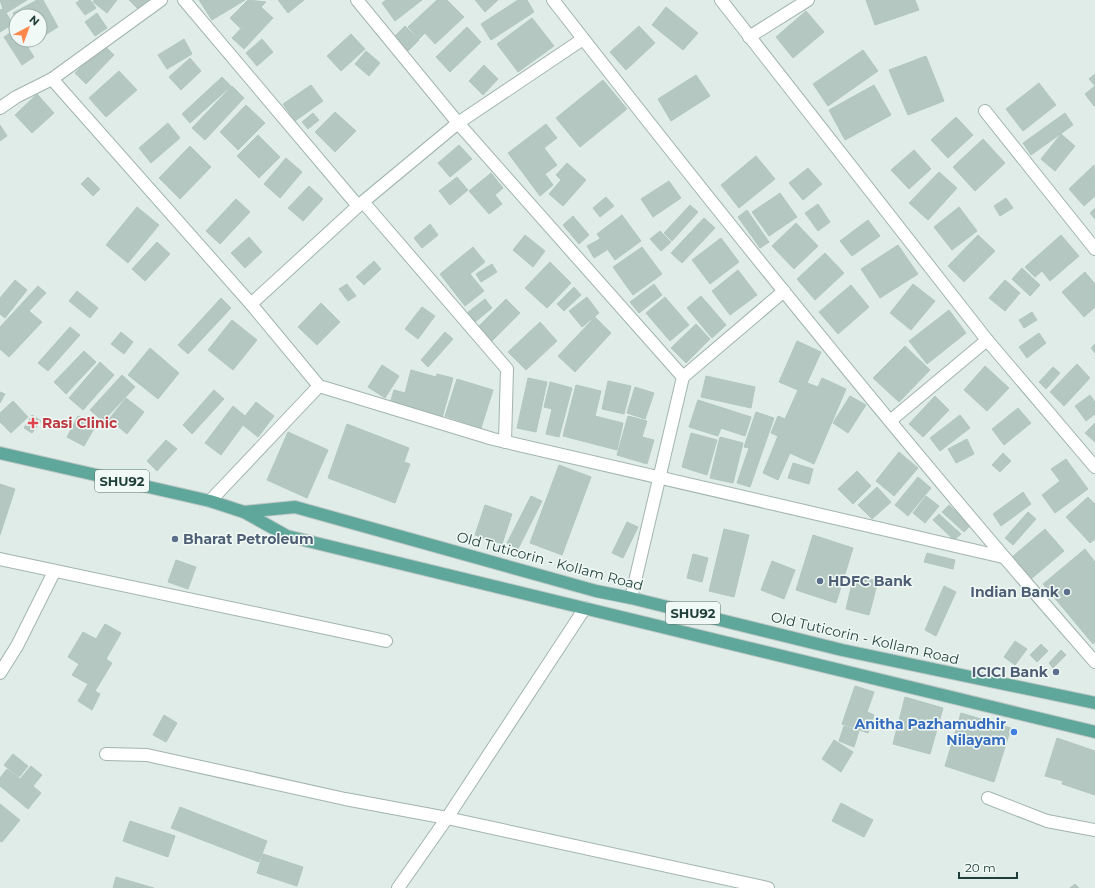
<svg xmlns="http://www.w3.org/2000/svg" width="1095" height="888" font-family="Montserrat,sans-serif">
	<style>
		.building { fill: #b5c7c1; stroke: #b1c7c0 }
		.lines { fill: none; stroke-linecap: round; stroke-linejoin: round }
		.street-casing { stroke: #a2b4b0; stroke-width: 14 }
		.primary-casing { stroke: #c0c9c8; stroke-width: 14 }
		.street { stroke: #fff; stroke-width: 12 }
		.primary { stroke: #5fa79a; stroke-width: 12 }
		.health-dot { fill: #e0444e; stroke: #f0f9f5; stroke-width: 1.5 }
		.service-dot { fill: #5c6f8a; stroke: #f0f9f5; stroke-width: 1.5 }
		.shop-dot { fill: #3f7fe0; stroke: #f0f9f5; stroke-width: 1.5 }
		.labels { text-anchor: middle; dominant-baseline: central; stroke-width: 3; stroke-linejoin: round; paint-order: stroke }
		.shield { fill: #f0f9f5; stroke: #5e7671; stroke-width: 1 }
		.shield-label { font-size: 13px; font-weight: bold; fill: #1f3e39 }
		.health-label { font-size: 14px; font-weight: bold; fill: #be3a42; stroke: #f0f9f5; text-anchor: start }
		.service-label { font-size: 14px; font-weight: bold; fill: #4e5e75; stroke: #f0f9f5; text-anchor: start }
		.street-label { font-size: 14px; fill: #1f3e39; stroke: #f0f9f5 }
		.shop-label { font-size: 14px; font-weight: bold; fill: #366cbe; stroke: #f0f9f5; text-anchor: end }
	</style>
	<rect width="100%" height="100%" fill="#e0ece8"/>
	<g class="building">
		<path d="M0 0H27L6 13 13 24 0 32V10L3 9Z"/>
		<path d="M37 0H43L58 27 40 38V16H16V18L13 13Z"/>
		<path d="M80 0H90L96 8 85 15 76 3Z"/>
		<path d="M94 0H117L107 13 93 2Z"/>
		<path d="M129 0H150L140 11Z"/>
		<path d="M199 0H245L212 20Z"/>
		<path d="M248 0 266 2 240 28 230 18Z"/>
		<path d="M278 0H304L288 13Z"/>
		<path d="M386 0H422L395 21 382 3Z"/>
		<path d="M437 0H447L464 17 435 44 425 33 419 39 408 27Z"/>
		<path d="M475 0H498L485 12Z"/>
		<path d="M518 0H527L534 12 491 40 481 24Z"/>
		<path d="M866 0H915L919 10 875 25Z"/>
		<path d="M261 7 273 18 244 49 232 38Z"/>
		<path d="M666 7 698 33 683 50 652 25Z"/>
		<path d="M806 11 824 32 793 58 776 37Z"/>
		<path d="M97 13 107 28 95 36 85 22Z"/>
		<path d="M532 18 554 46 518 72 497 44Z"/>
		<path d="M405 26 419 40 408 51 394 37Z"/>
		<path d="M639 26 655 43 626 70 610 52Z"/>
		<path d="M467 27 481 42 450 72 436 57Z"/>
		<path d="M16 29V40H23L34 57 22 65 4 37Z"/>
		<path d="M351 34 365 49 341 71 327 56Z"/>
		<path d="M184 39 192 54 167 69 158 55Z"/>
		<path d="M262 39 273 52 257 66 246 53Z"/>
		<path d="M103 44 114 55 86 84 75 73Z"/>
		<path d="M863 50 878 71 828 106 813 84Z"/>
		<path d="M366 51 380 63 369 76 355 64Z"/>
		<path d="M926 56 944 101 908 115 889 70Z"/>
		<path d="M190 58 201 71 181 90 169 77Z"/>
		<path d="M484 65 498 79 483 95 469 81Z"/>
		<path d="M119 71 137 90 106 117 89 98Z"/>
		<path d="M1095 74V105L1094 106 1085 94 1095 86 1089 79Z"/>
		<path d="M696 75 710 96 671 121 658 99Z"/>
		<path d="M222 77 231 86 190 123 182 114Z"/>
		<path d="M603 80 627 109 580 147 556 118Z"/>
		<path d="M1039 83 1056 105 1023 131 1006 109Z"/>
		<path d="M311 85 323 101 295 121 283 104Z"/>
		<path d="M874 85 891 115 845 140 829 110Z"/>
		<path d="M232 86 244 98 205 140 192 128Z"/>
		<path d="M37 94 54 113 32 133 15 115Z"/>
		<path d="M246 105 265 123 238 150 220 132Z"/>
		<path d="M335 112 356 131 335 152 315 132Z"/>
		<path d="M313 113 319 120 308 129 302 122Z"/>
		<path d="M1065 113 1073 125 1031 155 1023 143Z"/>
		<path d="M956 117 973 135 948 158 931 140Z"/>
		<path d="M168 123 180 138 151 163 139 148Z"/>
		<path d="M546 124 557 138 544 148 557 165 545 174 553 185 540 196 508 153Z"/>
		<path d="M0 125 7 136 0 141Z"/>
		<path d="M1061 134 1075 146 1055 171 1041 159Z"/>
		<path d="M258 135 280 157 259 178 237 156Z"/>
		<path d="M983 139 1005 163 975 191 953 167Z"/>
		<path d="M459 145 472 159 450 177 438 163Z"/>
		<path d="M190 146 211 167 180 199 159 178Z"/>
		<path d="M914 150 931 169 909 189 891 170Z"/>
		<path d="M756 156 775 179 739 208 721 185Z"/>
		<path d="M286 158 302 172 280 198 264 184Z"/>
		<path d="M567 163 586 180 563 206 549 194 561 180 556 175Z"/>
		<path d="M1094 165 1095 196 1084 206 1069 189Z"/>
		<path d="M808 168 822 184 803 200 789 183Z"/>
		<path d="M939 172 957 188 928 220 909 203Z"/>
		<path d="M491 173 503 188 495 195 502 204 489 214 469 191Z"/>
		<path d="M88 177 100 189 93 196 81 184Z"/>
		<path d="M457 177 468 190 450 205 439 191Z"/>
		<path d="M669 181 681 198 653 217 641 199Z"/>
		<path d="M309 186 323 199 303 221 288 208Z"/>
		<path d="M780 193 797 217 769 236 752 212Z"/>
		<path d="M606 197 614 206 600 217 593 208Z"/>
		<path d="M1006 198 1013 208 1000 216 994 206Z"/>
		<path d="M236 199 250 212 220 244 206 231Z"/>
		<path d="M818 204 830 222 818 231 805 213Z"/>
		<path d="M690 205 698 212 672 241 664 233Z"/>
		<path d="M137 207 159 225 128 263 106 245Z"/>
		<path d="M959 207 977 231 952 250 934 227Z"/>
		<path d="M1095 208V219L1090 213Z"/>
		<path d="M747 210 769 242 760 248 738 217Z"/>
		<path d="M622 215 641 241 615 260 597 234Z"/>
		<path d="M573 216 589 235 579 244 563 225Z"/>
		<path d="M704 218 715 228 682 263 671 253Z"/>
		<path d="M868 220 880 236 852 256 840 241Z"/>
		<path d="M796 223 818 246 794 269 772 246Z"/>
		<path d="M430 224 438 235 422 248 414 238Z"/>
		<path d="M660 231 671 242 661 251 650 239Z"/>
		<path d="M525 235 545 251 533 267 513 250Z"/>
		<path d="M978 235 995 251 964 282 948 266Z"/>
		<path d="M1061 235 1079 256 1050 281 1042 271 1035 277 1025 267Z"/>
		<path d="M249 237 262 252 245 268 231 253Z"/>
		<path d="M721 238 739 262 710 284 692 260Z"/>
		<path d="M600 239 607 250 594 258 587 246Z"/>
		<path d="M157 242 170 254 145 281 132 269Z"/>
		<path d="M898 245 918 274 880 298 861 269Z"/>
		<path d="M473 247 485 262 470 274 484 291 465 306 440 274Z"/>
		<path d="M642 247 662 274 633 295 613 267Z"/>
		<path d="M825 253 844 273 815 300 797 279Z"/>
		<path d="M374 261 381 269 364 285 356 277Z"/>
		<path d="M550 262 571 283 547 308 525 288Z"/>
		<path d="M492 264 497 272 481 282 476 274Z"/>
		<path d="M1022 268 1040 285 1030 296 1012 279Z"/>
		<path d="M738 270 757 295 730 315 712 291Z"/>
		<path d="M1085 272 1095 284V307L1084 317 1062 292Z"/>
		<path d="M15 280 27 290 5 318 0 314V298Z"/>
		<path d="M1005 280 1020 293 1005 311 989 298Z"/>
		<path d="M347 284 356 296 348 301 339 289Z"/>
		<path d="M654 284 662 295 639 313 630 302Z"/>
		<path d="M913 284 935 301 911 330 890 313Z"/>
		<path d="M851 285 869 307 838 334 819 312Z"/>
		<path d="M38 286 46 293 29 311 42 322 9 357 0 349V327Z"/>
		<path d="M574 287 581 295 564 311 557 304Z"/>
		<path d="M77 291 98 308 90 318 69 301Z"/>
		<path d="M701 296 726 325 712 338 687 308Z"/>
		<path d="M587 297 599 313 582 327 569 311Z"/>
		<path d="M665 297 689 325 670 341 646 313Z"/>
		<path d="M221 298 231 308 188 354 178 345Z"/>
		<path d="M485 299 492 308 475 322 467 313Z"/>
		<path d="M506 299 520 313 491 342 477 328Z"/>
		<path d="M321 303 340 322 317 345 298 327Z"/>
		<path d="M422 307 435 316 418 339 405 329Z"/>
		<path d="M949 310 966 333 927 364 909 341Z"/>
		<path d="M1032 312 1037 320 1024 328 1019 320Z"/>
		<path d="M595 317 611 333 575 372 558 356Z"/>
		<path d="M232 320 257 340 233 370 208 350Z"/>
		<path d="M540 322 557 341 526 370 508 352Z"/>
		<path d="M696 324 710 339 686 363 671 348Z"/>
		<path d="M70 327 80 335 48 371 38 363Z"/>
		<path d="M121 332 133 342 124 354 111 344Z"/>
		<path d="M445 332 453 339 428 367 421 360Z"/>
		<path d="M1039 333 1046 343 1027 358 1019 347Z"/>
		<path d="M797 341 821 352 807 383 818 387 822 378 846 389 814 464 790 453 778 480 763 473 778 436 771 433 778 416 785 419 798 390 779 382Z"/>
		<path d="M1095 344V353L1091 348Z"/>
		<path d="M905 346 930 370 899 402 873 378Z"/>
		<path d="M150 348 179 373 158 399 128 375Z"/>
		<path d="M84 351 96 362 66 394 54 382Z"/>
		<path d="M100 362 114 375 83 410 69 398Z"/>
		<path d="M1077 364 1090 378 1064 406 1050 392Z"/>
		<path d="M382 365 399 376 385 398 368 387Z"/>
		<path d="M985 366 1009 388 987 411 964 390Z"/>
		<path d="M1053 367 1060 373 1046 389 1039 382Z"/>
		<path d="M411 370 436 377 437 374 453 378 442 418 390 404 394 390 405 393Z"/>
		<path d="M122 375 135 387 103 421 90 410Z"/>
		<path d="M706 376 755 387 751 408 701 397Z"/>
		<path d="M528 378 547 382 536 432 517 428Z"/>
		<path d="M457 379 493 390 481 428 445 416Z"/>
		<path d="M608 381 631 386 624 414 602 409Z"/>
		<path d="M550 382 572 388 559 437 546 434 552 409 544 407Z"/>
		<path d="M576 385 601 391 595 416 623 423 617 450 563 436Z"/>
		<path d="M635 387 654 393 645 419 627 413Z"/>
		<path d="M214 390 224 399 192 434 183 425Z"/>
		<path d="M0 392 5 394 0 403Z"/>
		<path d="M1090 395 1095 402V414L1086 421 1075 406Z"/>
		<path d="M850 396 866 405 848 433 833 423Z"/>
		<path d="M935 396 949 410 923 437 909 424Z"/>
		<path d="M126 398 144 412 127 434 109 419Z"/>
		<path d="M698 400 751 417 745 436 721 428 718 436 689 427Z"/>
		<path d="M13 401 28 417 11 433 0 422V413Z"/>
		<path d="M256 402 274 416 258 437 243 425 221 455 205 443 233 406 245 416Z"/>
		<path d="M1018 408 1031 423 1004 445 992 429Z"/>
		<path d="M756 412 774 418 750 487 737 483 749 448 744 447Z"/>
		<path d="M32 415 41 421 32 433 24 428Z"/>
		<path d="M960 415 970 428 940 451 930 438Z"/>
		<path d="M78 416 96 425 84 446 67 437Z"/>
		<path d="M628 416 647 421 642 437 654 440 647 464 617 455Z"/>
		<path d="M1095 423V442L1085 433Z"/>
		<path d="M347 424 409 448 404 462 410 464 395 503 328 478Z"/>
		<path d="M288 432 328 450 307 498 267 480Z"/>
		<path d="M691 433 717 440 707 475 682 467Z"/>
		<path d="M720 437 743 443 733 483 710 478Z"/>
		<path d="M967 439 974 454 956 463 948 449Z"/>
		<path d="M166 440 177 449 157 471 147 461Z"/>
		<path d="M899 452 918 468 894 496 876 481Z"/>
		<path d="M1003 453 1011 461 1000 472 992 465Z"/>
		<path d="M1066 459 1088 489 1055 513 1042 495 1060 481 1051 469Z"/>
		<path d="M793 463 813 469 809 484 788 478Z"/>
		<path d="M559 465 591 477 562 555 530 543Z"/>
		<path d="M857 471 871 486 853 504 838 489Z"/>
		<path d="M918 477 931 488 908 516 895 505Z"/>
		<path d="M0 484 15 489 0 535Z"/>
		<path d="M877 487 891 502 872 519 858 505Z"/>
		<path d="M1023 492 1031 504 1001 526 993 514Z"/>
		<path d="M531 496 542 501 518 549 507 543Z"/>
		<path d="M926 496 939 506 925 523 913 513Z"/>
		<path d="M1088 497 1095 504V539L1090 543 1066 517Z"/>
		<path d="M485 505 512 514 502 544 475 535Z"/>
		<path d="M949 505 971 525 964 532 942 512Z"/>
		<path d="M1028 512 1036 519 1013 545 1005 538Z"/>
		<path d="M939 514 961 534 954 540 933 520Z"/>
		<path d="M627 522 638 527 623 558 612 553Z"/>
		<path d="M724 529 749 535 734 597 709 591Z"/>
		<path d="M1045 529 1064 551 1031 579 1012 557Z"/>
		<path d="M813 535 853 548 836 603 796 590Z"/>
		<path d="M1085 549 1095 562V642L1093 644 1043 584Z"/>
		<path d="M927 553 955 560 953 569 924 562Z"/>
		<path d="M693 554 708 558 702 582 687 578Z"/>
		<path d="M176 560 196 567 188 589 168 582Z"/>
		<path d="M772 561 795 570 784 599 761 590Z"/>
		<path d="M854 575 878 581 869 615 846 609Z"/>
		<path d="M944 586 956 592 936 636 925 630Z"/>
		<path d="M105 624 121 633 106 659 112 663 95 691 100 694 92 710 78 701 88 684 72 675 79 664 68 657 83 632 96 639Z"/>
		<path d="M1015 641 1027 649 1015 665 1004 657Z"/>
		<path d="M1041 644 1048 651 1037 662 1030 655Z"/>
		<path d="M1061 650 1066 655 1053 668 1049 663Z"/>
		<path d="M855 686 874 692 867 712 874 715 868 733 842 724Z"/>
		<path d="M905 697 943 708 930 754 893 744Z"/>
		<path d="M961 713 1011 728 994 782 945 766Z"/>
		<path d="M164 715 177 723 166 742 153 735Z"/>
		<path d="M844 726 859 731 854 747 839 741Z"/>
		<path d="M1057 738 1095 751V795L1062 784 1063 781 1045 776Z"/>
		<path d="M834 740 853 752 841 772 822 759Z"/>
		<path d="M13 754 28 766 19 777 4 765Z"/>
		<path d="M31 766 42 775 33 786 41 793 28 809 0 786V778L7 769 20 779Z"/>
		<path d="M841 803 873 820 864 837 832 821Z"/>
		<path d="M0 804 20 820 2 842 0 841Z"/>
		<path d="M180 807 267 841 259 862 171 828Z"/>
		<path d="M130 821 175 836 168 857 123 841Z"/>
		<path d="M263 854 303 867 297 886 257 873Z"/>
		<path d="M116 877 154 888H113Z"/>
		<path d="M1075 884 1079 888H1070Z"/>
	</g>
	<g class="lines">
		<defs>
			<g id="street">
				<path d="M184 0 358 206"/>
				<path d="M357 0 458 123 683 377"/>
				<path d="M553 0C728 225 907 448 1095 662"/>
				<path d="M721 0 987 340 1095 467"/>
				<path d="M749 37 808 0"/>
				<path d="M52 79 251 304 319 386 493 439 1003 557"/>
				<path d="M0 108 16 97 52 79 161 0"/>
				<path d="M985 111 1095 249"/>
				<path d="M364 203 507 369 505 442"/>
				<path d="M251 304 358 206 458 123 583 39"/>
				<path d="M890 421 987 340"/>
				<path d="M210 501 319 386"/>
				<path d="M0 559 386 641"/>
				<path d="M631 598 683 377 784 291"/>
				<path d="M0 673 17 646 54 572"/>
				<path d="M106 754 147 755 345 799 447 818 768 888"/>
				<path d="M988 798 1047 821 1095 830"/>
				<path d="M398 888 447 818 585 608"/>
			</g>
			<g id="primary">
				<path d="M0 453 210 501 244 512 295 507 596 591 631 598 842 650 1095 703"/>
				<path d="M244 512 287 536 1095 732"/>
			</g>
		</defs>
		<use href="#street" class="street-casing"/>
		<use href="#primary" class="primary-casing"/>
		<use href="#street" class="street"/>
		<use href="#primary" class="primary"/>
	</g>
	<path class="health-dot" d="M31 417h4v4h4v4h-4v4h-4v-4h-4v-4h4z"/>
	<g class="service-dot">
		<circle cx="175" cy="539" r="4"/>
		<circle cx="820" cy="581" r="4"/>
		<circle cx="1067" cy="592" r="4"/>
		<circle cx="1056" cy="672" r="4"/>
	</g>
	<circle class="shop-dot" cx="1014" cy="732" r="4"/>
	<g class="labels">
		<g class="shield">
			<rect x="95" y="470" width="54" height="22" rx="3"/>
			<rect x="666" y="602" width="54" height="22" rx="3"/>
		</g>
		<g class="shield-label">
			<text x="122" y="481">SHU92</text>
			<text x="693" y="613">SHU92</text>
		</g>
		<g class="health-label">
			<text x="42" y="423">Rasi Clinic</text>
		</g>
		<g class="service-label">
			<text x="183" y="539">Bharat Petroleum</text>
			<text x="828" y="581">HDFC Bank</text>
			<text x="1059" y="592" text-anchor="end">Indian Bank</text>
			<text x="1048" y="672" text-anchor="end">ICICI Bank</text>
		</g>
		<g class="street-label">
			<text transform="translate(550 561) rotate(15)">Old Tuticorin - Kollam Road</text>
			<text transform="translate(865 638) rotate(13)">Old Tuticorin - Kollam Road</text>
		</g>
		<g class="shop-label">
			<text x="1006" y="724">Anitha Pazhamudhir<tspan x="1006" dy="16">Nilayam</tspan></text>
		</g>
	</g>
	<g transform="translate(28 28) rotate(41)"><circle r="19" fill="#f0f9f5" stroke="#9caeaa"/>
	<path d="M0-3L7 15L0 10L-7 15Z" fill="#ff874b"/>
	<text y="-6" font-size="11" font-weight="bold" text-anchor="middle" fill="#1f3e39">N</text>
	</g>
	<path d="M959 872v6h58v-6" fill="none" stroke="#1f3e39" stroke-width="2"/>
	<text x="965" y="872" font-size="12" fill="#1f3e39" stroke="#f0f9f5" stroke-width="3" paint-order="stroke">20 m</text>
</svg>
